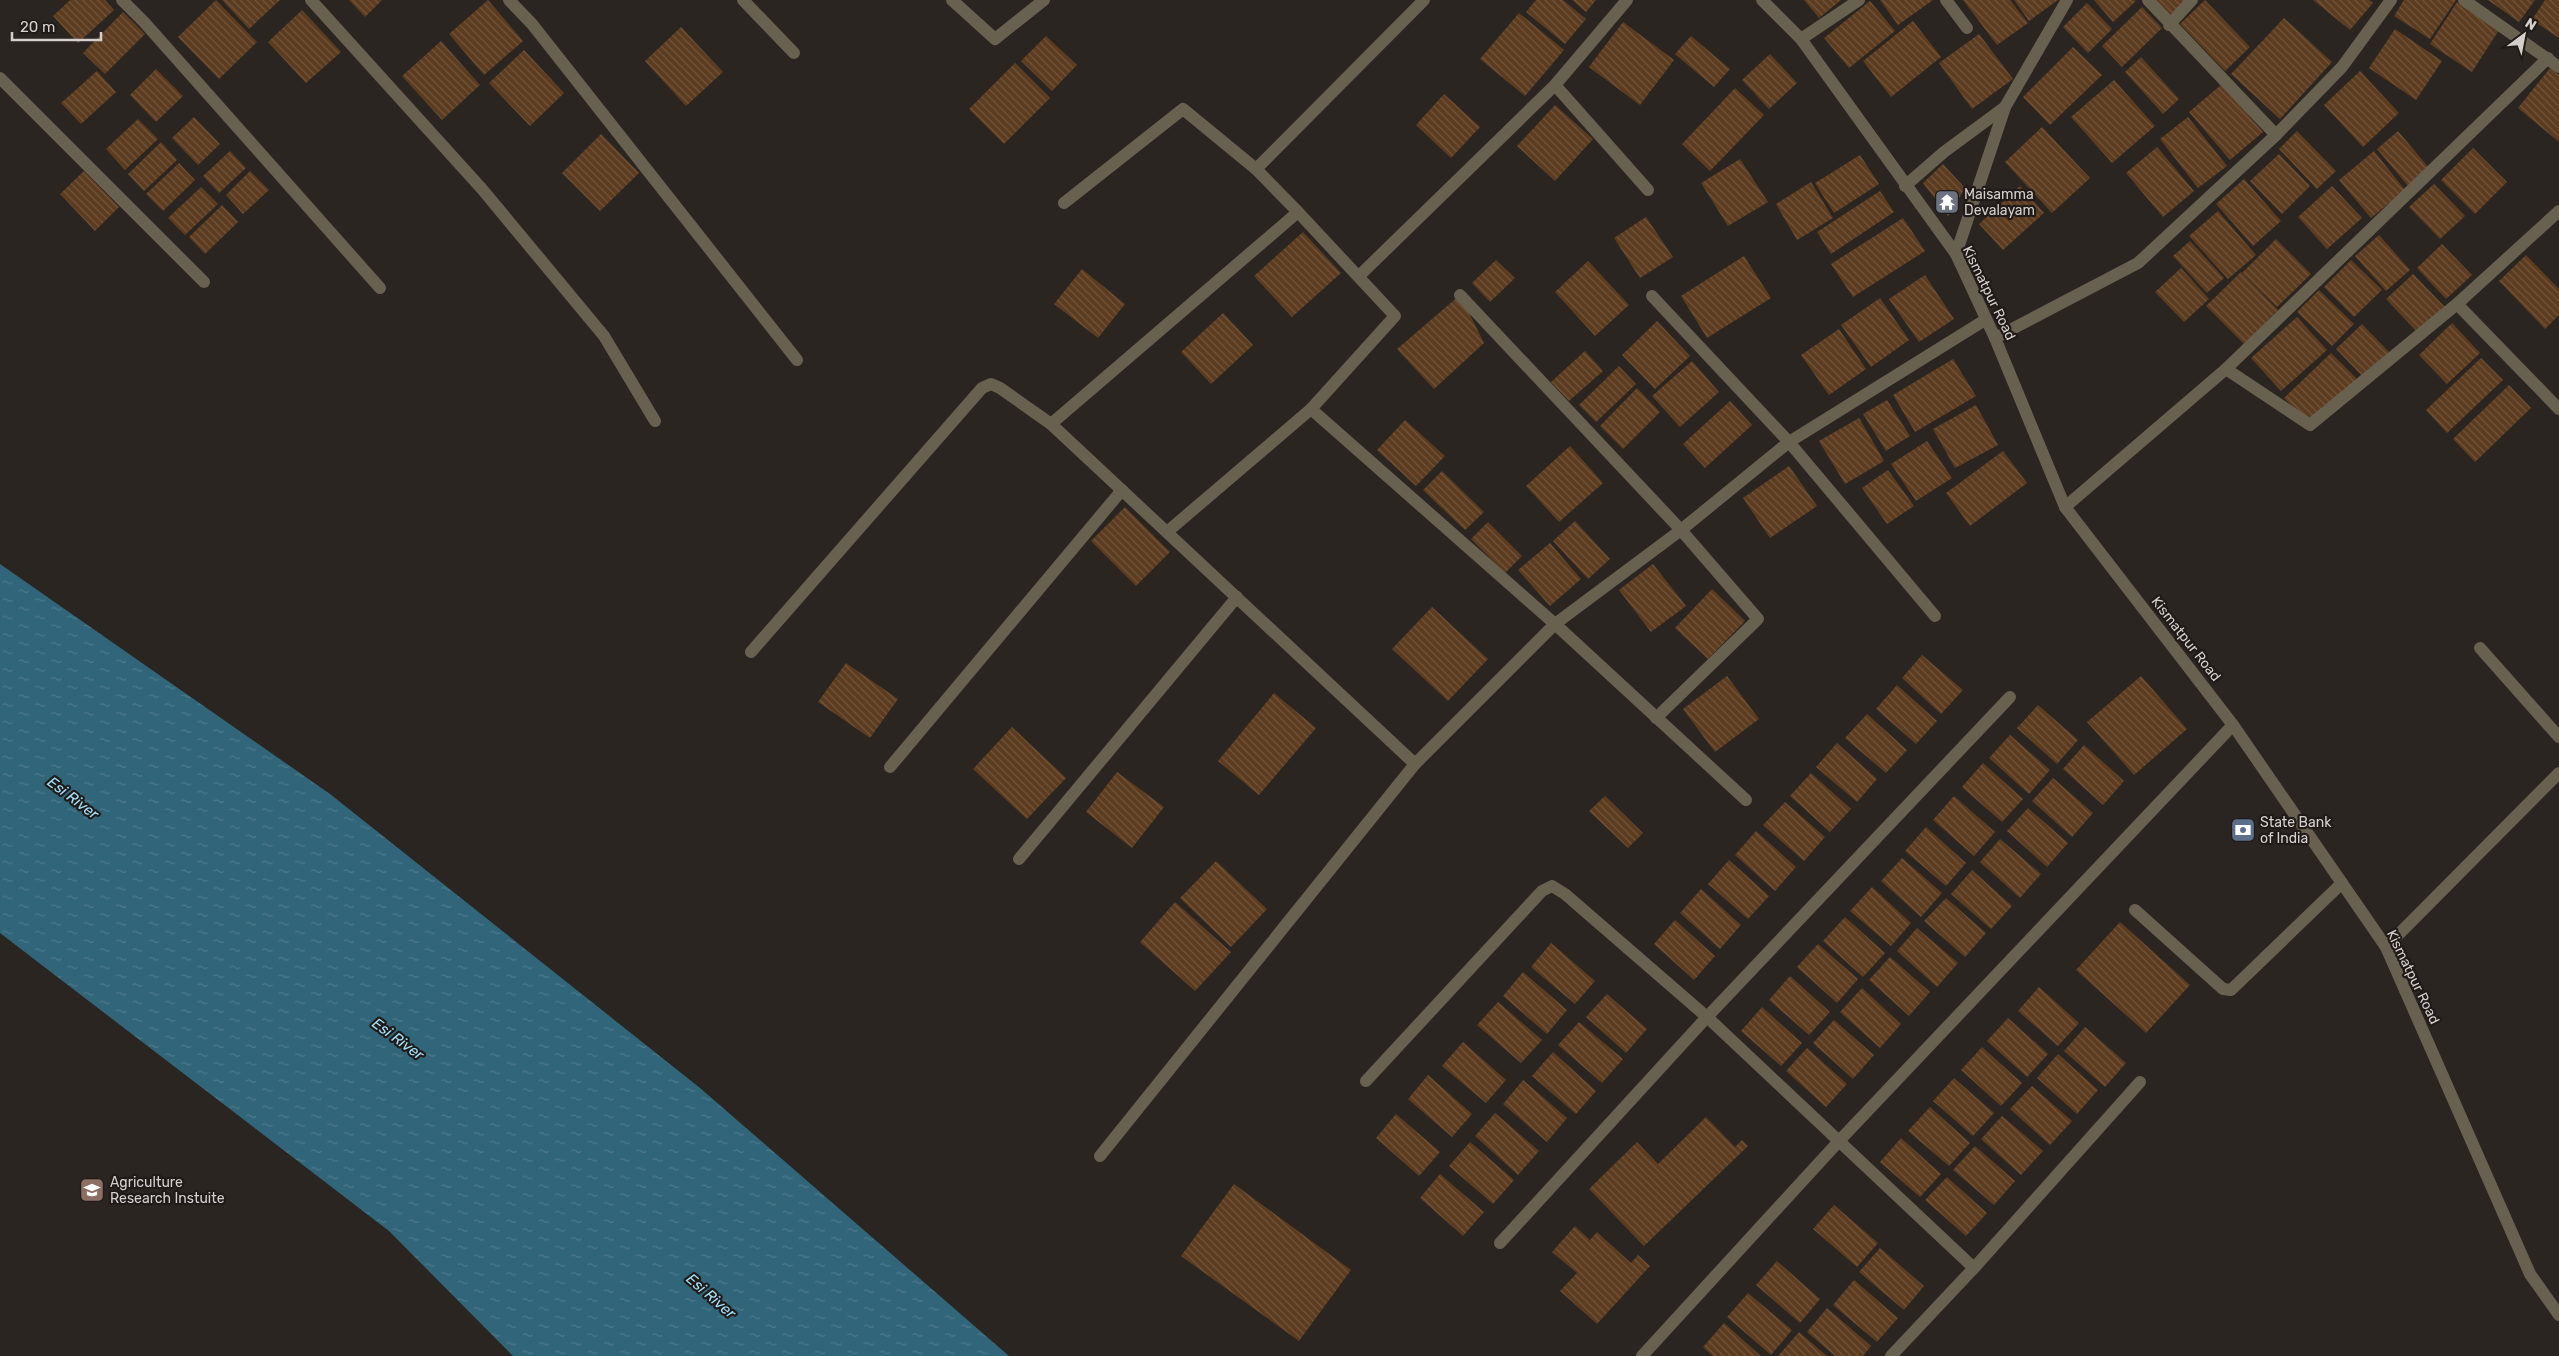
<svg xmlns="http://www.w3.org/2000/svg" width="2559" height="1356" font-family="Rubik,sans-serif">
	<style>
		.water { fill: url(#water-ripples) }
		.building { fill: url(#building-back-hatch) }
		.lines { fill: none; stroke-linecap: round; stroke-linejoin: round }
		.minor { stroke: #696150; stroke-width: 12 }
		.labels { text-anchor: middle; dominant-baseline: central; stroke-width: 4.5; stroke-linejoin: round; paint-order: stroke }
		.poi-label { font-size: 14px; fill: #d4d0ce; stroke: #201b18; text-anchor: start }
		.street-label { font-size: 14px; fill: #d4d0ce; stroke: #201b18 }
		.water-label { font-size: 15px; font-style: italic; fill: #a0e1fb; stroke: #201b18 }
	</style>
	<defs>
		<pattern id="water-ripples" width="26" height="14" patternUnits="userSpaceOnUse" patternTransform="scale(1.25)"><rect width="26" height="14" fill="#316579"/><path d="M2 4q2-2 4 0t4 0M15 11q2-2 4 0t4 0" fill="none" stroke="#4e7a8b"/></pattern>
		<pattern id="building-back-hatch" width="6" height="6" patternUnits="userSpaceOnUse" patternTransform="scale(1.25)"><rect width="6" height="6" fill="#5c3b1e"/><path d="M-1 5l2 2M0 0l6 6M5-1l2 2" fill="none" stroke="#72563e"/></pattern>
	</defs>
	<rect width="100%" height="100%" fill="#2a2521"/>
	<path class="water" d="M0 564 330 794 700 1088 1009 1356H513L389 1231 0 933Z"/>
	<g class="building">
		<path d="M70 0H105L114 10 78 43 53 16Z"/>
		<path d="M216 0 257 42 219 79 178 37Z"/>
		<path d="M222 0H280L249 29Z"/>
		<path d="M349 0H382L365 17Z"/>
		<path d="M488 0 523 41 484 75 449 34Z"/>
		<path d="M1536 0H1563L1586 19 1565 44 1526 12Z"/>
		<path d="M1572 0H1596L1586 12Z"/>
		<path d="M1804 0H1841L1819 18Z"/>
		<path d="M1880 0H1933L1898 25Z"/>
		<path d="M1963 0H2010L2028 23 1997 45Z"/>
		<path d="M2014 0H2058L2029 21Z"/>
		<path d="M2094 0H2134L2136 1 2113 22Z"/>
		<path d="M2155 0H2185L2170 15Z"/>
		<path d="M2205 0 2250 47 2225 71 2180 24Z"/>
		<path d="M2313 0H2369L2373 3 2350 30Z"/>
		<path d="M2404 0H2456L2430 39 2394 16Z"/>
		<path d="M2488 0H2535L2519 22Z"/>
		<path d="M2545 0H2559V38L2532 20Z"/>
		<path d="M1870 1 1895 31 1849 68 1824 38Z"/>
		<path d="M2457 2 2499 30 2472 72 2430 44Z"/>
		<path d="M2087 3 2112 29 2088 53 2063 27Z"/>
		<path d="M2142 7 2162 28 2122 67 2102 46Z"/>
		<path d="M302 10 341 52 306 83 268 42Z"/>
		<path d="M123 12 145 34 105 74 83 53Z"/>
		<path d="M1519 13 1564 50 1525 96 1480 59Z"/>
		<path d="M2284 18 2332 62 2280 119 2231 74Z"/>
		<path d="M1913 21 1941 57 1891 97 1863 61Z"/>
		<path d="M1623 22 1674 60 1640 105 1589 67Z"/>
		<path d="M681 27 723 72 686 106 645 61Z"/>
		<path d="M2395 29 2442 61 2416 100 2369 68Z"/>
		<path d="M1979 34 2013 79 1972 109 1939 63Z"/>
		<path d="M1046 36 1077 65 1052 91 1021 61Z"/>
		<path d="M1691 36 1730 69 1714 87 1675 54Z"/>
		<path d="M441 41 480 85 442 120 402 76Z"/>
		<path d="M2073 47 2102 75 2050 125 2023 97Z"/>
		<path d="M524 50 564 93 530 126 489 83Z"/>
		<path d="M1770 54 1797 83 1769 109 1742 80Z"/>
		<path d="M2141 57 2179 99 2163 114 2125 72Z"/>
		<path d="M1015 63 1050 98 1004 144 969 109Z"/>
		<path d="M2550 68 2559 75V142L2518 108Z"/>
		<path d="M156 69 183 96 156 122 130 95Z"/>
		<path d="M97 71 116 92 81 124 61 103Z"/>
		<path d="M2360 71 2399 113 2363 147 2324 105Z"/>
		<path d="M2114 80 2155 126 2112 163 2071 117Z"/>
		<path d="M2222 84 2263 132 2230 160 2189 112Z"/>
		<path d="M1735 88 1764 115 1710 171 1682 144Z"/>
		<path d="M1444 94 1480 127 1451 158 1416 125Z"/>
		<path d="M1555 105 1593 139 1555 181 1517 146Z"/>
		<path d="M194 117 220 144 198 165 172 138Z"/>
		<path d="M2188 117 2227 166 2198 188 2160 139Z"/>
		<path d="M138 119 158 139 125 170 106 149Z"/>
		<path d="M2042 127 2090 178 2052 213 2005 162Z"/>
		<path d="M2297 131 2336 171 2317 189 2279 149Z"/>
		<path d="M2398 131 2429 168 2408 186 2377 149Z"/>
		<path d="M601 134 639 173 600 211 562 173Z"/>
		<path d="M161 142 177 160 144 191 128 174Z"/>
		<path d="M2157 147 2194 191 2163 217 2126 173Z"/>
		<path d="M2473 148 2507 182 2475 214 2441 180Z"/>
		<path d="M230 151 246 168 219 193 203 176Z"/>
		<path d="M2374 151 2405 190 2371 218 2339 180Z"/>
		<path d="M2279 154 2310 186 2282 214 2250 181Z"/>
		<path d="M1860 155 1879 184 1834 213 1815 183Z"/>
		<path d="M1740 159 1768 202 1728 226 1701 183Z"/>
		<path d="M179 163 195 180 163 211 146 194Z"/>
		<path d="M1943 164 1965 188 1948 216 1923 183Z"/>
		<path d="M84 171 119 207 95 231 60 194Z"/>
		<path d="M250 171 269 190 243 214 226 195Z"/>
		<path d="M2244 179 2281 221 2253 246 2216 204Z"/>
		<path d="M1811 182 1833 218 1797 240 1776 204Z"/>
		<path d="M2434 184 2465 216 2440 239 2409 207Z"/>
		<path d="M2020 186 2044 213 2003 250 1979 224Z"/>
		<path d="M2332 186 2362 218 2327 249 2298 217Z"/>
		<path d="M201 187 218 204 185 235 168 218Z"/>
		<path d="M1880 191 1894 212 1831 254 1817 232Z"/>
		<path d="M222 205 238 222 205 254 189 237Z"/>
		<path d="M2218 211 2256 255 2228 279 2189 236Z"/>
		<path d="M1646 217 1673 257 1640 278 1614 238Z"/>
		<path d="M1903 218 1925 251 1853 297 1831 264Z"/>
		<path d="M1303 232 1341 273 1292 317 1254 276Z"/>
		<path d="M2379 235 2410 270 2386 291 2355 256Z"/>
		<path d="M2276 239 2311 274 2277 307 2242 273Z"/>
		<path d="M2190 241 2224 278 2207 293 2173 256Z"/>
		<path d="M2442 244 2472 275 2446 299 2417 268Z"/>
		<path d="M2526 255 2559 289V315L2545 329 2499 281Z"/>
		<path d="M1744 256 1771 298 1707 338 1681 296Z"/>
		<path d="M1496 260 1515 278 1490 302 1472 283Z"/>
		<path d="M2351 260 2382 290 2354 317 2324 287Z"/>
		<path d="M1588 261 1629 305 1595 336 1555 292Z"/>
		<path d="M2181 268 2209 299 2184 322 2155 292Z"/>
		<path d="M1082 269 1125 304 1098 338 1054 304Z"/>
		<path d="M2241 272 2278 310 2244 344 2206 306Z"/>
		<path d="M2413 274 2445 307 2418 333 2386 299Z"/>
		<path d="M1925 275 1954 319 1919 342 1889 299Z"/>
		<path d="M2319 290 2354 324 2332 346 2297 312Z"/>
		<path d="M1460 295 1484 343 1434 389 1397 349Z"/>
		<path d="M1880 298 1909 340 1871 367 1841 325Z"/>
		<path d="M1223 313 1253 345 1211 384 1181 352Z"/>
		<path d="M2297 317 2327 350 2281 391 2251 358Z"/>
		<path d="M1657 321 1690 356 1655 389 1622 355Z"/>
		<path d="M2452 323 2480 353 2447 384 2419 355Z"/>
		<path d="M2362 324 2393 356 2367 381 2336 349Z"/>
		<path d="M1839 329 1866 369 1829 395 1801 355Z"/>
		<path d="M1585 351 1603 371 1569 401 1551 382Z"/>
		<path d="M2331 353 2358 380 2310 425 2284 398Z"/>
		<path d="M2481 358 2503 380 2447 433 2426 410Z"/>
		<path d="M1953 359 1976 396 1915 432 1893 395Z"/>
		<path d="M1692 361 1719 392 1680 427 1652 396Z"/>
		<path d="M1619 366 1636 384 1596 422 1579 405Z"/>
		<path d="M2509 385 2531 408 2475 462 2453 439Z"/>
		<path d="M1637 388 1660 412 1623 449 1600 426Z"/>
		<path d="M1887 400 1910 436 1886 451 1863 414Z"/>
		<path d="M1730 401 1752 425 1705 468 1683 444Z"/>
		<path d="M1976 405 1998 445 1955 468 1933 429Z"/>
		<path d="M1859 418 1884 461 1845 484 1819 441Z"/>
		<path d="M1405 420 1445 456 1416 486 1377 450Z"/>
		<path d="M1927 441 1952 478 1916 501 1891 464Z"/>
		<path d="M1570 446 1603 483 1559 522 1526 486Z"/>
		<path d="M2003 451 2027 483 1970 526 1946 493Z"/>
		<path d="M1789 466 1817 506 1770 538 1743 498Z"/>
		<path d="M1888 470 1914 506 1887 524 1862 488Z"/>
		<path d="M1442 471 1484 512 1465 530 1423 490Z"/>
		<path d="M1125 507 1170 552 1136 586 1091 541Z"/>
		<path d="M1575 521 1610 559 1588 579 1553 541Z"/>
		<path d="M1488 522 1522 556 1505 573 1471 539Z"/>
		<path d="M1550 543 1581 579 1550 606 1518 570Z"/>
		<path d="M1653 564 1686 606 1651 632 1619 590Z"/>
		<path d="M1712 589 1745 621 1708 659 1675 628Z"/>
		<path d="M1432 607 1488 659 1448 701 1392 649Z"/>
		<path d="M1922 655 1963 690 1941 714 1902 678Z"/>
		<path d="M846 663 898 699 870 738 818 702Z"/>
		<path d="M1727 676 1759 719 1715 752 1683 709Z"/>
		<path d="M2141 676 2187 729 2134 775 2087 722Z"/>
		<path d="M1897 685 1937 721 1916 744 1876 709Z"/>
		<path d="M1274 693 1316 728 1259 795 1218 761Z"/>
		<path d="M2038 705 2078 740 2057 764 2017 728Z"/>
		<path d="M1867 714 1907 750 1886 773 1845 738Z"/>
		<path d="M1012 727 1066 778 1027 819 973 769Z"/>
		<path d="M2010 735 2050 770 2029 794 1989 758Z"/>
		<path d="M1837 743 1877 779 1857 802 1816 767Z"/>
		<path d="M2084 745 2124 781 2103 805 2063 769Z"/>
		<path d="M1983 763 2023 799 2002 822 1962 787Z"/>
		<path d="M1117 772 1164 807 1132 848 1086 812Z"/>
		<path d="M1811 773 1851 809 1830 832 1790 796Z"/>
		<path d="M2053 778 2093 813 2072 837 2032 801Z"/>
		<path d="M1605 796 1643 833 1628 848 1589 811Z"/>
		<path d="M1954 796 1995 832 1974 856 1933 820Z"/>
		<path d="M1785 802 1825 837 1804 861 1763 825Z"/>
		<path d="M2028 808 2068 843 2047 867 2007 831Z"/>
		<path d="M1926 827 1966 863 1946 886 1905 851Z"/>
		<path d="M1756 831 1796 867 1775 891 1735 855Z"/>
		<path d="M2000 839 2041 874 2020 898 1980 862Z"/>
		<path d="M1902 858 1942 893 1921 917 1881 881Z"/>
		<path d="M1729 860 1769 896 1748 919 1708 884Z"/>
		<path d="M1216 861 1267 909 1231 947 1180 898Z"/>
		<path d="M1972 870 2012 906 1991 929 1951 894Z"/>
		<path d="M1872 887 1911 923 1891 946 1850 911Z"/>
		<path d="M1701 889 1741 925 1720 949 1680 913Z"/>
		<path d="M1946 898 1986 933 1965 957 1924 921Z"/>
		<path d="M1175 902 1231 952 1195 991 1140 942Z"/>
		<path d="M1845 917 1885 953 1863 977 1823 941Z"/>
		<path d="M1675 920 1715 956 1694 980 1654 944Z"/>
		<path d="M2120 922 2190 985 2146 1033 2076 970Z"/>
		<path d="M1917 928 1958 963 1937 987 1897 951Z"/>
		<path d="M1551 943 1595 981 1575 1004 1531 967Z"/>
		<path d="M1818 944 1858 979 1837 1003 1797 967Z"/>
		<path d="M1890 957 1930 992 1909 1016 1869 980Z"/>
		<path d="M1523 972 1567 1010 1547 1034 1503 996Z"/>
		<path d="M1790 976 1830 1012 1809 1035 1769 1000Z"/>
		<path d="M2039 987 2079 1023 2058 1046 2018 1011Z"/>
		<path d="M1862 988 1901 1024 1880 1048 1840 1012Z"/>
		<path d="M1607 994 1647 1029 1626 1053 1586 1017Z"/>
		<path d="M1498 1002 1542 1040 1521 1063 1477 1025Z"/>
		<path d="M1762 1007 1802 1043 1781 1066 1741 1031Z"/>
		<path d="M2008 1018 2048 1054 2027 1077 1987 1041Z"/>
		<path d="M1834 1020 1874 1055 1853 1079 1813 1043Z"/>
		<path d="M1579 1022 1623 1059 1602 1083 1558 1045Z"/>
		<path d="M2085 1027 2126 1063 2105 1087 2064 1051Z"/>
		<path d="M1463 1042 1506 1080 1486 1103 1442 1066Z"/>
		<path d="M1982 1047 2022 1083 2001 1106 1961 1070Z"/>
		<path d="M1807 1048 1847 1084 1826 1107 1786 1071Z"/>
		<path d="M1553 1052 1596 1091 1576 1114 1532 1076Z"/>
		<path d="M2058 1054 2098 1090 2077 1114 2037 1078Z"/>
		<path d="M1428 1075 1472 1114 1452 1137 1408 1099Z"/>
		<path d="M1954 1078 1994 1113 1973 1136 1933 1101Z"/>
		<path d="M1523 1080 1567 1118 1547 1142 1503 1104Z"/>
		<path d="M2032 1086 2072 1121 2050 1145 2010 1109Z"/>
		<path d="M1930 1107 1970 1143 1949 1166 1908 1131Z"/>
		<path d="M1495 1113 1539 1151 1518 1175 1475 1136Z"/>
		<path d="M1396 1114 1440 1152 1419 1176 1376 1138Z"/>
		<path d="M2002 1116 2043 1151 2021 1175 1981 1139Z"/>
		<path d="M1706 1117 1735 1147 1742 1140 1748 1146 1644 1246 1589 1189 1637 1142 1658 1164Z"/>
		<path d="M1901 1138 1941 1174 1920 1197 1880 1162Z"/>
		<path d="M1470 1142 1514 1180 1493 1204 1449 1166Z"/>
		<path d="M1975 1146 2015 1181 1994 1205 1953 1170Z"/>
		<path d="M1440 1174 1484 1212 1463 1236 1420 1198Z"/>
		<path d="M1947 1177 1987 1213 1966 1236 1925 1200Z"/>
		<path d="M1234 1184 1351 1270 1299 1341 1181 1256Z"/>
		<path d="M1834 1205 1878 1243 1857 1267 1813 1229Z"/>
		<path d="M1575 1226 1590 1240 1597 1232 1631 1263 1638 1255 1650 1266 1597 1324 1560 1291 1577 1273 1552 1252Z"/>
		<path d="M1880 1248 1924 1286 1904 1310 1859 1272Z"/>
		<path d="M1777 1261 1820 1299 1800 1323 1756 1285Z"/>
		<path d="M1854 1280 1898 1318 1877 1342 1833 1305Z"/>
		<path d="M1748 1293 1792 1330 1771 1355 1727 1317Z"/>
		<path d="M1827 1308 1871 1346 1863 1356H1835L1807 1332Z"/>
		<path d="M1724 1323 1761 1356H1713L1703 1347Z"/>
		<path d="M1799 1332 1827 1356H1778Z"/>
	</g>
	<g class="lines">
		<g class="minor">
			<path d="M122 0 144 22 380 288"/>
			<path d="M311 0 482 189 604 336 655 421"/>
			<path d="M509 0 532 24 797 360"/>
			<path d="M743 0 794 53"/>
			<path d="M952 0 995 39 1044 0"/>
			<path d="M1762 0 1801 39 1956 254 1995 338 2065 507 2233 725 2386 947 2530 1274 2559 1315"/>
			<path d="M1946 0 1967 28"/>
			<path d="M2148 0 2276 135"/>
			<path d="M2464 0 2559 67"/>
			<path d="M2169 25 2192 0"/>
			<path d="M1801 39 1859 0"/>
			<path d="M0 78 204 282"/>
			<path d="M1555 85 1648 190"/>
			<path d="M1905 186 1944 152 2005 107"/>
			<path d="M1064 203 1183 109 1256 169"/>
			<path d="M1956 254 2005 107 2067 0"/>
			<path d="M1359 276 1555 85 1627 0"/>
			<path d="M1460 295 1681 530 1758 619 1656 718"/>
			<path d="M1652 296 1789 442 1935 616"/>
			<path d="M2457 304 2559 409"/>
			<path d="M1995 338 2138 263 2276 135 2342 67 2391 0"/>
			<path d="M2226 369 2310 425 2457 304 2559 211"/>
			<path d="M1311 409 1555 624 1746 800"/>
			<path d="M2065 507 2226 369 2548 58"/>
			<path d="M1167 532 1311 409 1395 316 1298 212"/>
			<path d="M2480 648 2559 737"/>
			<path d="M751 652 982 388 991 384 1000 388 1051 424"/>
			<path d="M1415 764 1051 424 1298 212 1256 169 1424 0"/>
			<path d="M890 767 1122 490"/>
			<path d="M1019 859 1237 597"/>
			<path d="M2135 910 2223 989 2231 990 2342 883"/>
			<path d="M2386 947 2559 773"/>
			<path d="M1366 1081 1542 891 1552 886 1565 894 1707 1017 1974 1268 1891 1356"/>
			<path d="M1100 1156 1415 764 1555 624 1681 530 1789 442 1985 320"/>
			<path d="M1500 1243 1707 1017 2010 697"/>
			<path d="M1974 1268 2140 1082"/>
			<path d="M1642 1356 1840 1140 2233 725"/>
		</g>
	</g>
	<defs>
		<symbol id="temple-square" viewBox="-11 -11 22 22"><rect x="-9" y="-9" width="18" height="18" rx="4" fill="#6b7280" stroke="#201b18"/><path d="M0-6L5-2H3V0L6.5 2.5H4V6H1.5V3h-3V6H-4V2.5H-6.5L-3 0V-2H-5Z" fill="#fff"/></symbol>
		<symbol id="bank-square" viewBox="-11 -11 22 22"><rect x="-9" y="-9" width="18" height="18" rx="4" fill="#5c6f8a" stroke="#201b18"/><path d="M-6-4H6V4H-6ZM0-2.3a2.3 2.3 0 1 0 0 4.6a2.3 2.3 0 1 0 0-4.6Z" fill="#fff"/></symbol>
		<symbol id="university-square" viewBox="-11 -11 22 22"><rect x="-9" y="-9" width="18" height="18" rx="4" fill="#8d6e63" stroke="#201b18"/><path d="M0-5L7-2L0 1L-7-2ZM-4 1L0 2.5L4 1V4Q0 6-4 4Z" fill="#fff"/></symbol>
	</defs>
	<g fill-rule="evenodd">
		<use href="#temple-square" x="1933" y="188" width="28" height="28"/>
		<use href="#bank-square" x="2229" y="816" width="28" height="28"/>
		<use href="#university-square" x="78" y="1176" width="28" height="28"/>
	</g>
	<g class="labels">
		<g class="poi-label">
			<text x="1964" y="194">Maisamma<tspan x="1964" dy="16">Devalayam</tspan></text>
			<text x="2260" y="822">State Bank<tspan x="2260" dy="16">of India</tspan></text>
			<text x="110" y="1182">Agriculture<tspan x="110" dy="16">Research Instuite</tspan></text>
		</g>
		<g class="street-label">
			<text transform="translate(1989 293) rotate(64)">Kismatpur Road</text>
			<text transform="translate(2186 639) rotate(52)">Kismatpur Road</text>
			<text transform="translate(2413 977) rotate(64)">Kismatpur Road</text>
		</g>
		<g class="water-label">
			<text transform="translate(73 798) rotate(37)">Esi River</text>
			<text transform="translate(398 1039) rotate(36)">Esi River</text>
			<text transform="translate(711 1296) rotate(41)">Esi River</text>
		</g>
	</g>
	<g transform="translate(2524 35) rotate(32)" stroke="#201b18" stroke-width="4" paint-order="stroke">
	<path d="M0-4L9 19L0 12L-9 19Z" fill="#d4d0ce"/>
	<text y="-8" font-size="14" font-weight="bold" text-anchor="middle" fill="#d4d0ce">N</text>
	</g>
	<path d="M12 32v8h89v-8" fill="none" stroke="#d4d0ce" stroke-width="2.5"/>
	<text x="20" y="32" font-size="15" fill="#d4d0ce" stroke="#201b18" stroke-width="4" paint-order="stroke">20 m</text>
</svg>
